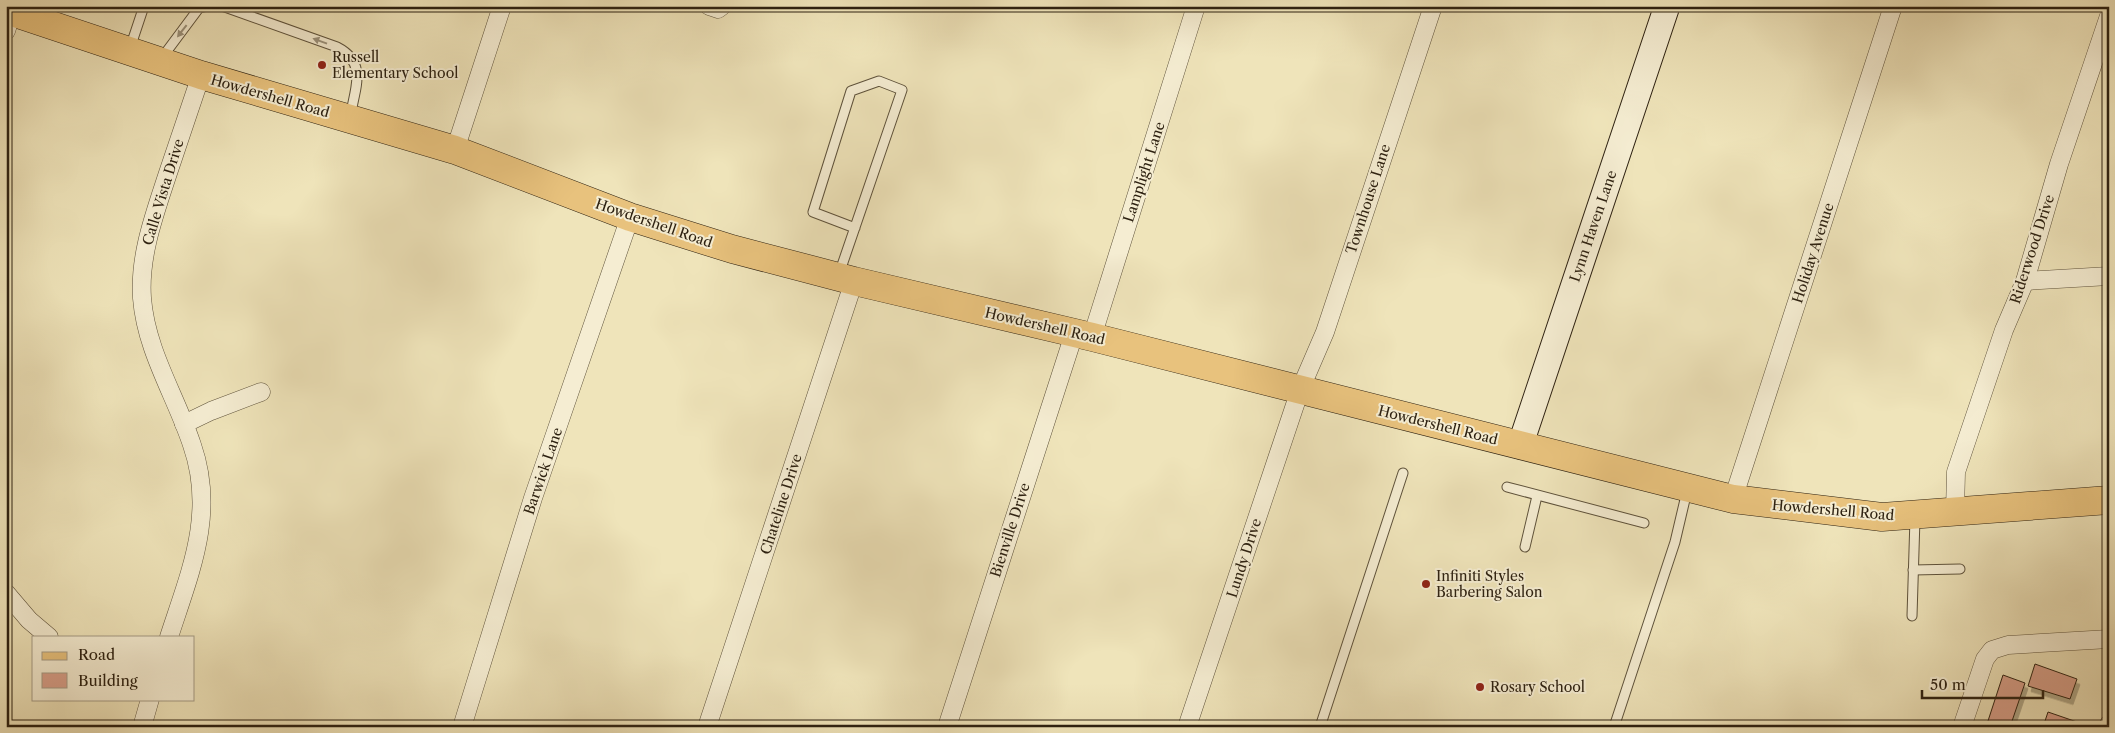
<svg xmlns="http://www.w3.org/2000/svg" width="2115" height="733" font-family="'Libre Caslon Text',serif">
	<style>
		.building { fill: #d9a08b; stroke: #2d2111; filter: url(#shadow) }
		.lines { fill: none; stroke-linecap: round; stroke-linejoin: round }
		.lane-casing { stroke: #5e523b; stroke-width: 11 }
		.street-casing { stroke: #5e523b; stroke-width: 19 }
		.secondary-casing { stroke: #2d2111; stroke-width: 27 }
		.primary-casing { stroke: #2d2111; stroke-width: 29 }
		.lane { stroke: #f5edd2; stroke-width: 9 }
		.street { stroke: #f5edd2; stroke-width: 18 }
		.secondary { stroke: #f5edd2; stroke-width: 25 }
		.primary { stroke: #e8c27d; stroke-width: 28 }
		.oneway { fill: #9b917b }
		.poi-dot { fill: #8f2418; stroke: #f5edd2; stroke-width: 2 }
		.labels { text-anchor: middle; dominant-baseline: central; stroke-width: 4; stroke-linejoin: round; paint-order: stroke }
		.poi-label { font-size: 14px; fill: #2d2111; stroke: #f5edd2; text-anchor: start }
		.street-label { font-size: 14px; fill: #2d2111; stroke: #f5edd2 }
	</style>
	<defs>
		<filter id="shadow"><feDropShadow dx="3" dy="5.5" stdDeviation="0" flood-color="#0004"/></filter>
	</defs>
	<rect width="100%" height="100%" fill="#efe4ba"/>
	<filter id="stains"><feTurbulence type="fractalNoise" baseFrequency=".004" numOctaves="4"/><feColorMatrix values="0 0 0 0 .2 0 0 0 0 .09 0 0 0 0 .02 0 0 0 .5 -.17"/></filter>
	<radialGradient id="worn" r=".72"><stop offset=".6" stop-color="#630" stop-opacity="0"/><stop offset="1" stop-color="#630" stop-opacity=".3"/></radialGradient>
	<g class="building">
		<path d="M2035 664 2077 679 2070 699 2028 686Z"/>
		<path d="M2003 675 2025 683 2010 727H1986Z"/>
		<path d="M2048 712 2080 723 2078 727H2043Z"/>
	</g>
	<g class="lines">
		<defs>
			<g id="lane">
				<path d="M222 6 337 47C368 63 355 88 350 117"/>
				<path d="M130 48 144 6"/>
				<path d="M161 59 199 8 208 6"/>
				<path d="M839 274 902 90 879 81 851 91 813 212 855 228"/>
				<path d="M1507 487 1644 523"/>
				<path d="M1525 547 1537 496"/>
				<path d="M1913 570 1960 569"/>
				<path d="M1912 616 1915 518"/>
				<path d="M1320 727 1403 473"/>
				<path d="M1614 727 1675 542 1687 491"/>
			</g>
			<g id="street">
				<path d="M709 6 718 9 722 6"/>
				<path d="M6 31 12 12"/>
				<path d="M455 150 502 6"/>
				<path d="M2025 281 2109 276"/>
				<path d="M1092 337 1196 6"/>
				<path d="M184 424 211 411 261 392"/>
				<path d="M1733 499 1893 6"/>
				<path d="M1955 511 1956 472 2004 330 2025 281 2059 164 2109 16"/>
				<path d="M6 593 29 620 49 637"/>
				<path d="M169 637C190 572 216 514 192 445 176 396 146 351 142 298 139 255 155 213 168 173 179 140 190 108 201 75"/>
				<path d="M142 727 150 699"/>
				<path d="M462 727 533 498 630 217"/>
				<path d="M707 727 854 281"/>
				<path d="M947 727 1074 334"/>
				<path d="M1187 727 1300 390 1325 332 1433 6"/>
				<path d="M1962 727 1985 659 1992 650 2008 645 2109 639"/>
				<path d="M2108 727 2109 724"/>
			</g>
			<path id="secondary" d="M1520 446 1667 6"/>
			<path id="primary" d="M6 10 201 75 455 150 630 217 732 249 854 281 1092 337 1733 499 1882 517 2109 500"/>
		</defs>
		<use href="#lane" class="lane-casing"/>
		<use href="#street" class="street-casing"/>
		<use href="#secondary" class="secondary-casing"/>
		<use href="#primary" class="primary-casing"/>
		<use href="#lane" class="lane"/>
		<use href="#street" class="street"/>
		<use href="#secondary" class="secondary"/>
		<use href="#primary" class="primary"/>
	</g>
	<defs><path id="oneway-solid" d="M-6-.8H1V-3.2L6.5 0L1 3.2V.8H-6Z" transform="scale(1.25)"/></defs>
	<g class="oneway">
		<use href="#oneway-solid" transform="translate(182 31) rotate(128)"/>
		<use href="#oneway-solid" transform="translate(320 41) rotate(-160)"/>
	</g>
	<g class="poi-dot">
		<circle cx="322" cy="65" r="5"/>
		<circle cx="1426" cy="584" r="5"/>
		<circle cx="1480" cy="687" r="5"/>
	</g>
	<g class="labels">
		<g class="poi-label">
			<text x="332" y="57">Russell<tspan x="332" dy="16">Elementary School</tspan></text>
			<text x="1436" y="576">Infiniti Styles<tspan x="1436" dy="16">Barbering Salon</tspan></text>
			<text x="1490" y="687">Rosary School</text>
		</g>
		<g class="street-label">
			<text transform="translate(270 96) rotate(16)">Howdershell Road</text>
			<text transform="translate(1144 172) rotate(-72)">Lamplight Lane</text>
			<text transform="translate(163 192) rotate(-73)">Calle Vista Drive</text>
			<text transform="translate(1368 199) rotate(-72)">Townhouse Lane</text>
			<text transform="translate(654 223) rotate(19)">Howdershell Road</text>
			<text transform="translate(1593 226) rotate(-71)">Lynn Haven Lane</text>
			<text transform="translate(2032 249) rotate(-72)">Riderwood Drive</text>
			<text transform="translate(1813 253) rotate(-72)">Holiday Avenue</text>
			<text transform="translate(1045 326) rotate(13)">Howdershell Road</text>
			<text transform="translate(1438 425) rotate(14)">Howdershell Road</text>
			<text transform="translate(543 471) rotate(-71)">Barwick Lane</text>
			<text transform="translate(781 504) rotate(-72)">Chateline Drive</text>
			<text transform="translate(1833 510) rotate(5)">Howdershell Road</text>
			<text transform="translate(1010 530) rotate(-72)">Bienville Drive</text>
			<text transform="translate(1244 558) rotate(-72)">Lundy Drive</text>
		</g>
	</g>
	<rect width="2115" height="733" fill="none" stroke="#efe4ba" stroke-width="25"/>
	<rect x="8" y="8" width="2100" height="718" fill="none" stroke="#2d2111" stroke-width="2.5"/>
	<rect x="12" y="12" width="2090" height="708" fill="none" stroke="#2d2111"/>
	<rect x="32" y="636" width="162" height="65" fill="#f5edd2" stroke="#a59b85"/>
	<rect x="42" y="652" width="25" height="8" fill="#e8c27d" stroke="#a59b85"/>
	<text x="78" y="660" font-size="15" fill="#2d2111">Road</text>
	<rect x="42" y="673" width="25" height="15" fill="#d9a08b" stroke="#a59b85"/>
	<text x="78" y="686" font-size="15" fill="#2d2111">Building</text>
	<path d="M1922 690v8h121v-8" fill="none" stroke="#2d2111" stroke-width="2.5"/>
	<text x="1930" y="690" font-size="15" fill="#2d2111" stroke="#f5edd2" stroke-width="4" paint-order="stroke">50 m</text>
	<rect width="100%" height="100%" filter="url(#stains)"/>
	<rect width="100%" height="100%" fill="url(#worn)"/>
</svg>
